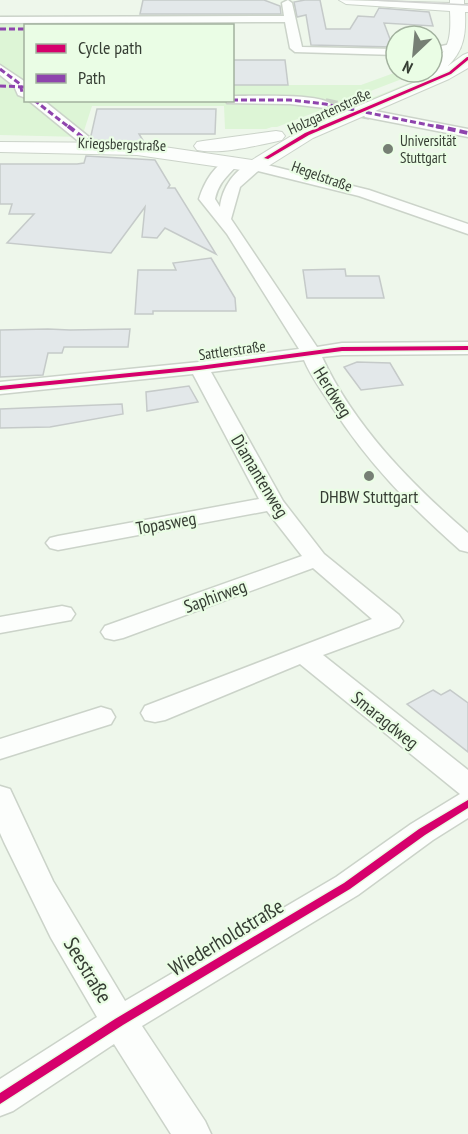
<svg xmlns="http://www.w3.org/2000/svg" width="468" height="1134" font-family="'PT Sans Narrow',sans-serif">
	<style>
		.green { fill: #ddf5d6 }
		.building { fill: #e3e8ea; stroke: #c5cac9; stroke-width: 1.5 }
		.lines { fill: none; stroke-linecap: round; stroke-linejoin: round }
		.minor-tunnel { stroke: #c9d2c6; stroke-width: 12; stroke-dasharray: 12 6; stroke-linecap: butt }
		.minor-casing { stroke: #cbd3c9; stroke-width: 3 }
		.major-casing { stroke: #cbd3c9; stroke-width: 2 }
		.minor { fill: #fcfefc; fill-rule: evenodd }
		.major { fill: #fcfefc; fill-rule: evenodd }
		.tram { stroke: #d0d3d0; stroke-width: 1.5 }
		.quiet-far1 { stroke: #8e44ad; stroke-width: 3; stroke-dasharray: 6 3; stroke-linecap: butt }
		.quiet { stroke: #8e44ad; stroke-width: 4; stroke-dasharray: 8 4; stroke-linecap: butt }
		.cycleway-casing { stroke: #eafde5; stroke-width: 3 }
		.cycleway { fill: #d6006c; fill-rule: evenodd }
		.poi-dot { fill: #767f74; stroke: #eafde5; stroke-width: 2 }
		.labels { text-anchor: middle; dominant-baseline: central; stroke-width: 4.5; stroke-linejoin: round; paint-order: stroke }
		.far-street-label { font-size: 15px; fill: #363e34; stroke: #eafde5 }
		.far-poi-label { font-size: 15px; fill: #363e34; stroke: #eafde5; text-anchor: start }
		.street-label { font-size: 18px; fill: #363e34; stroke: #eafde5 }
		.poi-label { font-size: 18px; fill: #363e34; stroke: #eafde5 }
		.near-street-label { font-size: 21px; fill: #363e34; stroke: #eafde5 }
	</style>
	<rect width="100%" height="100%" fill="#eef7eb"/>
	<g class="green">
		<path d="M0 22 139 23 138 26H26V100H232L233 85H361L394 73 395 67 396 72H420L277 127H272L266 129H225L224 106H92L82 137 0 135Z"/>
		<path d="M451 62H456V65L320 124 313 122 433 73Z"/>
	</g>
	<g class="building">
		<path d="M143 0H264L280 6 281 14H140Z"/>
		<path d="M305 0H320L326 29H350L358 16 374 17 379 8 429 12 433 26 384 23 393 47 311 45 306 15 297 17 294 2Z"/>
		<path d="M232 60H285L288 85H232Z"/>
		<path d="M97 109H216L215 134H139L144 142 90 140Z"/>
		<path d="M86 156 155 160 170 185 168 188H175L216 254 165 228 157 238 142 237 145 207 111 253 7 243 34 214H9L12 204H0V164H77L84 163Z"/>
		<path d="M211 258 235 298 236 311H153V314H135L138 270H176L173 263Z"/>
		<path d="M345 269 346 276H379L384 298H307L303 270Z"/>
		<path d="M48 329 70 330 130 329 128 347H64L62 353H48L43 375 0 377V330Z"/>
		<path d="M357 362 390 363 403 385 361 390 344 367Z"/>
		<path d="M189 386 198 402 147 411 146 392Z"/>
		<path d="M122 404 123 414 50 427 0 428V409Z"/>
		<path d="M433 690 441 695 450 690 468 703V752L407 704Z"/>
	</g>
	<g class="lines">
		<path class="minor-tunnel" d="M325 104 370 114"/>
		<defs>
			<g id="minor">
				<path d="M288 0 292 3 302 47 396 49V55L295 52 290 48 285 22 0 23V17L284 16 282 3Z"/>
				<path d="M456 43 460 44V48L432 54V48Z"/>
				<path d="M0 65 24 81 26 98 18 95 14 86 0 75Z"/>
				<path d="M232 96C251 96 320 93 331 104L325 108 290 104 227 103 226 100H232Z"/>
				<path d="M28 100H43L89 137 82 141 77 140Z"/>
				<path d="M370 110 468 129V137L365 117 363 114Z"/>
				<path d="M233 158 240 162C229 175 219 181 215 199L220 207C222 188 235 167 255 162L369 190 468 224V234L359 196 258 171 240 187 231 219 317 347 342 343 468 342V354L342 355 322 357C354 426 411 484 468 533V552L460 550C410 506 368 463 332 407 322 391 311 377 304 360L211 372 283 501 324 554 399 615 403 621 399 627 323 655 468 770V818L433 840 358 895 142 1026 205 1121 211 1134H171L114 1044 13 1111 0 1116V1079L97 1017 51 938 4 842 0 833V786L10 789 53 881 125 1001 336 877 411 824 460 794 300 664 165 720 155 722 145 720 141 713 145 706 372 619 313 568 123 638 114 640 105 638 101 632 105 626 302 556 267 511 58 550 50 548 46 543 50 538 58 536 259 499 193 374 0 394V382L199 362 299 349 227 234 199 199C204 183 215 162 233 158Z"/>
				<path d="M62 606 71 608 75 614 71 620 0 633V617Z"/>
				<path d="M101 707 111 710 115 717 111 724 0 759V739Z"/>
			</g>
			<g id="major">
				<path d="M339 0 450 3V0H464V4H468V12H465C466 34 464 50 448 66L463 55 468 53V68L449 79 313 138 262 170 255 172 137 155 0 152V142L137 143 252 160 301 130 432 75 426 72H432V63C451 50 451 32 450 11L346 4Z"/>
				<path d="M276 131 282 132 285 136 282 140C260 145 219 155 197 150L194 146 197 142 203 141Z"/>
			</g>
		</defs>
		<use href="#minor" class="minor-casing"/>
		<use href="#major" class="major-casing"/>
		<use href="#minor" class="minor"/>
		<use href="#major" class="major"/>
		<path class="tram" d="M373 0 468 5"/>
		<g class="quiet-far1">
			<path d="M0 29H26"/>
			<path d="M0 69 20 84 22 92 26 94"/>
			<path d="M0 86 26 87"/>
			<path d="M34 100 70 128"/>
			<path d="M232 100H290L325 104 443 128"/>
		</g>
		<g class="quiet">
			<path d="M68 126 82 137"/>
			<path d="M436 126 468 133"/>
		</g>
		<defs>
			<g id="cycleway">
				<path d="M467 57H468V60L451 74 309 135 268 159 264 158 305 133 449 72Z"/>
				<path d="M468 346V350L342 351 199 370 0 390V386L199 366 342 347Z"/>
				<path d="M468 800V808L425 835 350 889 123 1025 0 1104V1093L115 1019 344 883 419 829Z"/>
			</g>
		</defs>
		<use href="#cycleway" class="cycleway-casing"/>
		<use href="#cycleway" class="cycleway"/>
	</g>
	<g class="poi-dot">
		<circle cx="388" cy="149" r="6"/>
		<circle cx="369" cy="476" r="6"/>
	</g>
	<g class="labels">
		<g class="far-street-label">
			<text transform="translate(329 111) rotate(-25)">Holzgartenstraße</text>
			<text transform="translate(122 144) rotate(2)">Kriegsbergstraße</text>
			<text transform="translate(322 176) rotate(20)">Hegelstraße</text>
			<text transform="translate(232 350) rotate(-8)">Sattlerstraße</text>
		</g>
		<g class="far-poi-label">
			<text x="400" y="140">Universität<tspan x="400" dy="17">Stuttgart</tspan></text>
		</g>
		<g class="street-label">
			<text transform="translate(333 392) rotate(58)">Herdweg</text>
			<text transform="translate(260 476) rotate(59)">Diamantenweg</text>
			<text transform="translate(166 523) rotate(-10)">Topasweg</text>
			<text transform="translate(215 596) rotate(-20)">Saphirweg</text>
			<text transform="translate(385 720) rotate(39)">Smaragdweg</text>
		</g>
		<g class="poi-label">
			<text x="369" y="496">DHBW Stuttgart</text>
		</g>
		<g class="near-street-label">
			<text transform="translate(226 937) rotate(-31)">Wiederholdstraße</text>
			<text transform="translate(88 970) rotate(59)">Seestraße</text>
		</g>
	</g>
	<rect x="24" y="24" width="210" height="78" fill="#eafde5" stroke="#a2b19e" stroke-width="1.5"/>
	<rect x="36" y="44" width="30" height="9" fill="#d6006c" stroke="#a2b19e" stroke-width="1.5"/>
	<text x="78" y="54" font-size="18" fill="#363e34">Cycle path</text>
	<rect x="36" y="74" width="30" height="9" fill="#8e44ad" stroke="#a2b19e" stroke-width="1.5"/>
	<text x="78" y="84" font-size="18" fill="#363e34">Path</text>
	<g transform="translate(414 54) rotate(206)"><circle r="28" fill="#eafde5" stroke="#a2b19e" stroke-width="1.5"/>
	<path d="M0-4.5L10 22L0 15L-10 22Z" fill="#767f74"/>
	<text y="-9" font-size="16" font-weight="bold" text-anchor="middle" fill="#363e34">N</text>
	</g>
</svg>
